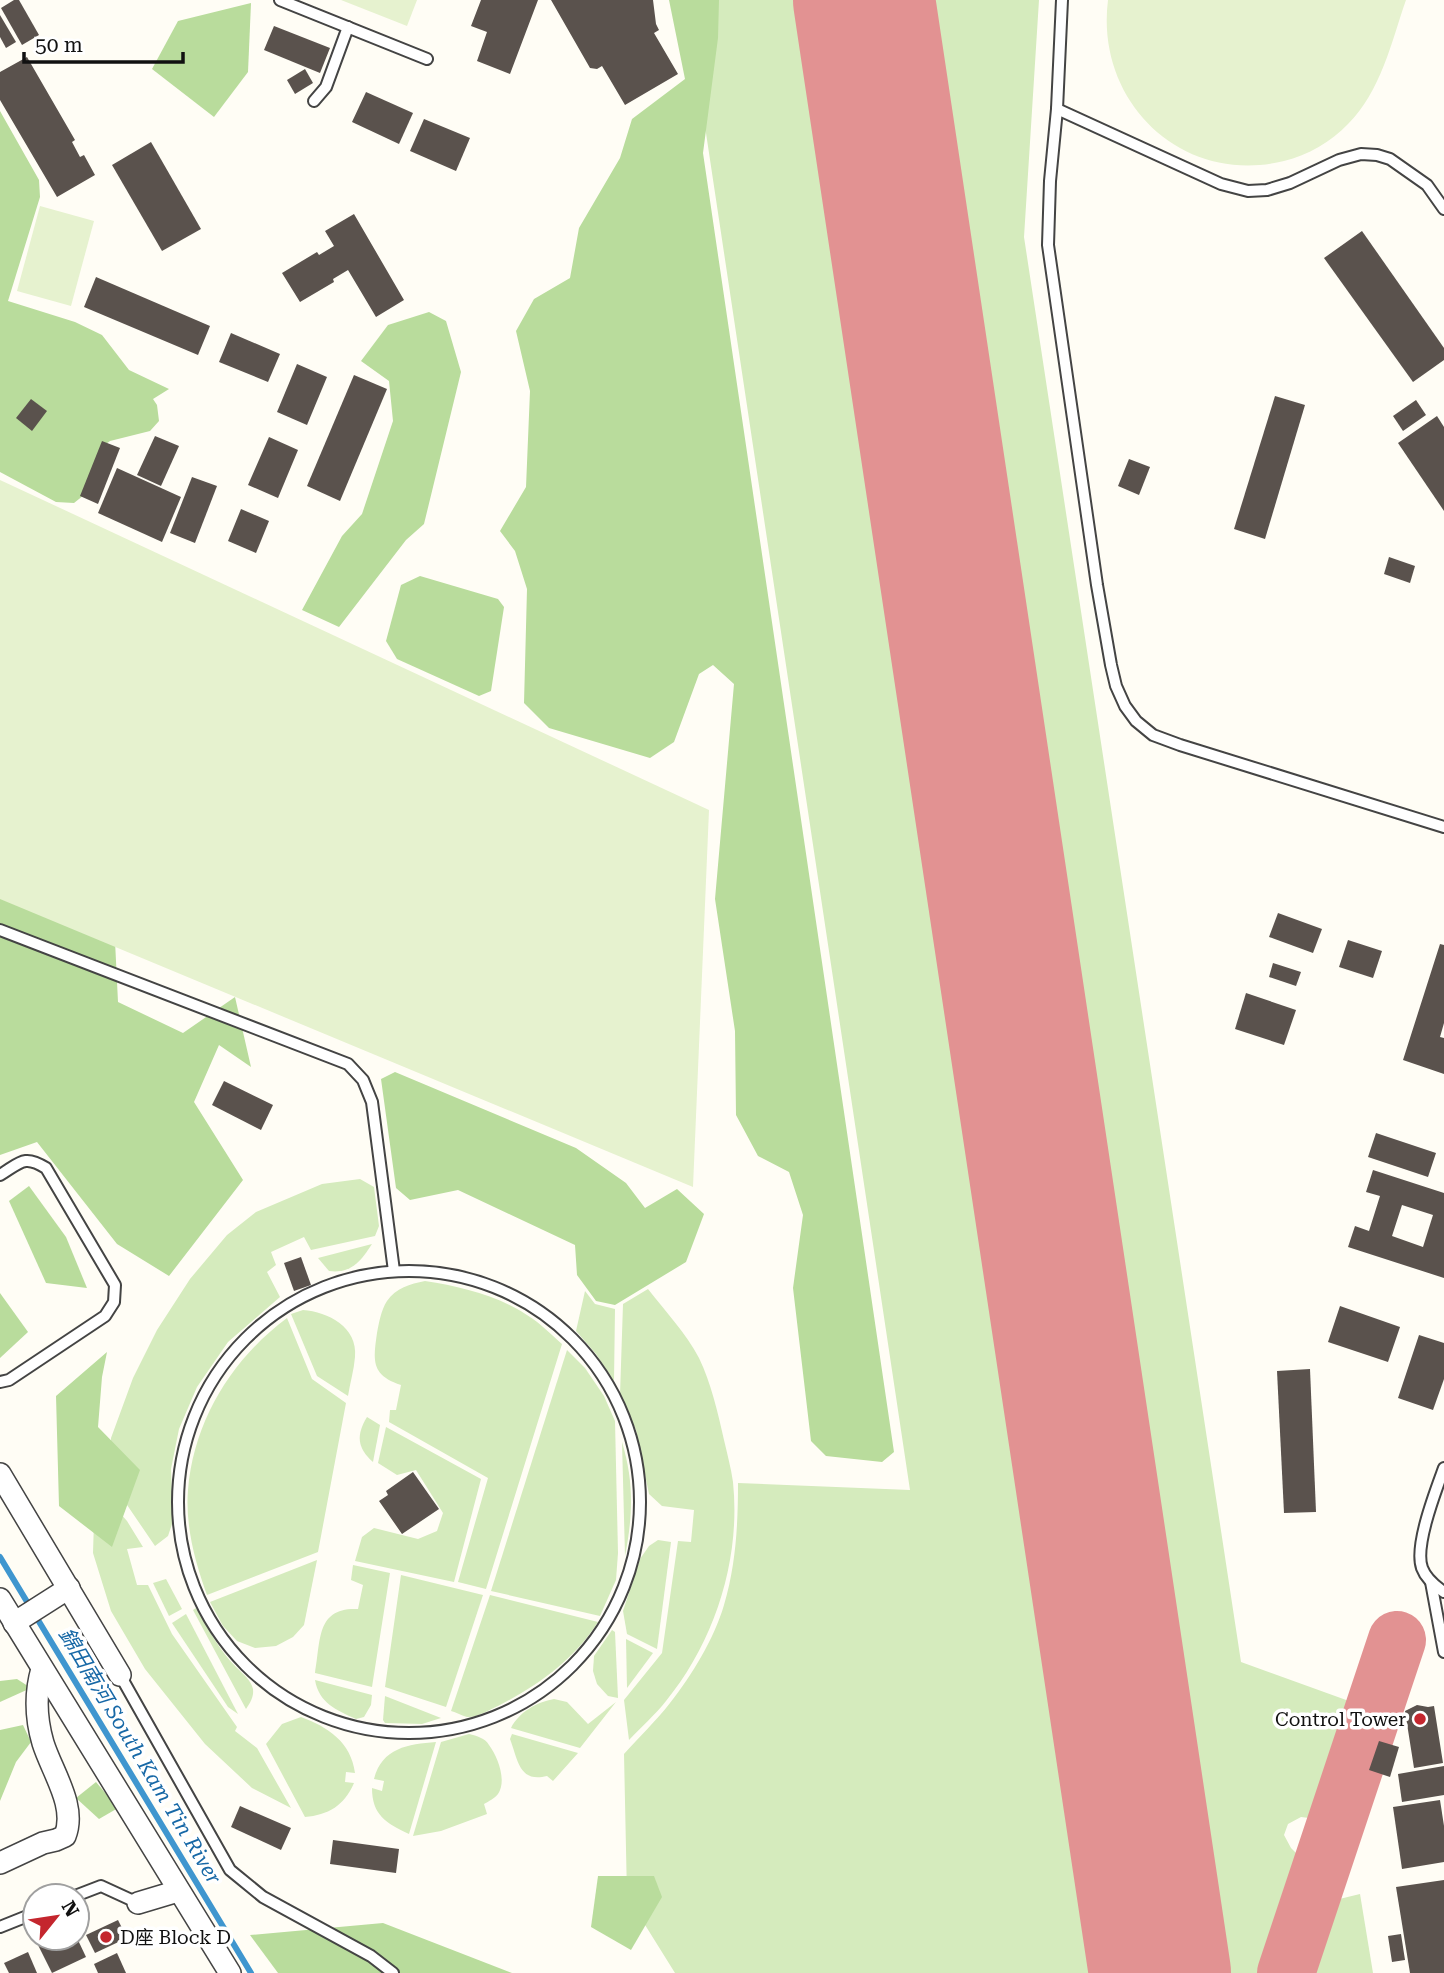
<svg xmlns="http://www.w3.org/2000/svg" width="1444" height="1973" font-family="'Roboto Serif','Noto Sans TC',serif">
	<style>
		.green { fill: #d5ebbd }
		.forest { fill: #b9dc9c }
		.pitch { fill: #e6f2cf }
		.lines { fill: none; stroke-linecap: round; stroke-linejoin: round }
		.stream { stroke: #3f96cf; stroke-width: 6 }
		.taxiway { stroke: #e29292; stroke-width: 58 }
		.runway { stroke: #e29292; stroke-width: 142 }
		.building { fill: #5a524d; fill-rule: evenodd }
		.service-casing { stroke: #444; stroke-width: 14 }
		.minor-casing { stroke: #444; stroke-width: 24 }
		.service { stroke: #fff; stroke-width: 10 }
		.minor { stroke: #fff; stroke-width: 21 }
		.poi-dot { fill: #c4262e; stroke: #fff; stroke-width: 2.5 }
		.labels { text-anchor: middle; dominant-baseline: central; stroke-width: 7; stroke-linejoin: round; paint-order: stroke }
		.poi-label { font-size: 19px; fill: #111; stroke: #fff; text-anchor: end }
		.water-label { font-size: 21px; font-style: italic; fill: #1768a6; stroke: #fff }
	</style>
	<rect width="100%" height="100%" fill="#fffdf5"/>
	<g class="green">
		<path d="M686 0H801L1098 1973H675L627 1896 624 1754C639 1737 656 1721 670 1703 692 1675 714 1639 724 1605 736 1565 738 1524 738 1483L910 1490Z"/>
		<path d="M916 0H1039L1024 237 1241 1662 1360 1705 1325 1820 1301 1817 1288 1824 1284 1835 1291 1848 1308 1865 1273 1973H1212Z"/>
		<path d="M360 1179 374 1187 379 1226 375 1236 311 1250 304 1237 271 1252 276 1265 267 1272 280 1297 228 1342 197 1387 179 1429 171 1469 173 1521 168 1536 155 1546 110 1480 111 1438 133 1378 157 1330 190 1279 227 1235 256 1212 322 1184Z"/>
		<path d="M372 1244C361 1261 351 1274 329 1271L318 1258Z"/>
		<path d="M425 1281C463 1287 501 1296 533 1319 543 1326 553 1336 562 1344L486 1589 458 1582 488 1478 389 1422 390 1410H396L401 1385C371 1375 373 1361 377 1333 379 1323 381 1310 387 1301 396 1288 410 1284 425 1281Z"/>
		<path d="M648 1289C665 1311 686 1333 699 1358 711 1383 718 1413 724 1440 727 1453 731 1468 733 1482 741 1559 715 1641 666 1701 655 1715 641 1727 629 1740L624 1700 662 1653 678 1541 691 1542 694 1510 662 1506 649 1494 636 1430 620 1395 623 1304Z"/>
		<path d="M585 1291 595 1304 615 1309 614 1381 596 1354 576 1331Z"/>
		<path d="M303 1310C328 1312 358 1327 355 1357 354 1370 350 1383 348 1396L317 1376 291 1314Z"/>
		<path d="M287 1318 312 1379 346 1403 318 1552 207 1595C195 1562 185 1525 188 1490 194 1420 232 1359 287 1318Z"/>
		<path d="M567 1350 585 1368 604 1396 615 1421 618 1553 616 1580 600 1616 491 1591Z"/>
		<path d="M367 1417 380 1425 373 1462C357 1448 356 1435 367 1417Z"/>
		<path d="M386 1427 481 1479 454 1582 355 1561 362 1537 374 1528 418 1539 437 1531 443 1513 416 1470 397 1475 378 1463Z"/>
		<path d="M622 1442C634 1482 633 1515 625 1556Z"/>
		<path d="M99 1489 127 1521 143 1547 127 1549 137 1585H148L172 1634 237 1727 235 1731 257 1748 291 1808 252 1788 205 1744 145 1669 111 1611 93 1553 94 1521Z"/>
		<path d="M658 1540 671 1542 657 1649 627 1634 623 1611 640 1559 649 1546Z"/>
		<path d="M317 1560 304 1625 293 1637 276 1646 255 1648 237 1641 223 1626 210 1602Z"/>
		<path d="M353 1565 390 1573 372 1687 315 1673C321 1640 316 1607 358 1609L363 1585 351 1580Z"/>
		<path d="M401 1575 483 1595 446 1707 385 1687Z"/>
		<path d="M166 1579 182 1609 169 1616 153 1583Z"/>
		<path d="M490 1595 598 1622C574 1660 537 1686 498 1706 489 1710 476 1718 467 1717 462 1716 456 1712 451 1711Z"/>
		<path d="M196 1608C208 1628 219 1650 236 1667 243 1674 251 1680 253 1689 254 1697 250 1703 246 1709L193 1610Z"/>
		<path d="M186 1614 238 1714 228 1707 172 1623Z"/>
		<path d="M612 1630 615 1632 618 1698 608 1696 597 1684 593 1671 594 1656Z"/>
		<path d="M626 1639 653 1653 627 1688Z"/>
		<path d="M315 1680 372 1695 371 1705 364 1717 356 1719C336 1710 319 1703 315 1680Z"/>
		<path d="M385 1696 441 1718 422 1724 385 1723 383 1720Z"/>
		<path d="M554 1699 567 1702 588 1724 616 1702 580 1748 511 1728C519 1712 537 1702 554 1699Z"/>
		<path d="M301 1717C328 1727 351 1742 355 1773L346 1772 345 1782 354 1783C344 1806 328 1815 305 1817L266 1744 282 1724Z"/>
		<path d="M469 1734C477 1736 485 1738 489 1745 498 1757 507 1781 498 1794 494 1799 489 1801 484 1804L487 1814 441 1831 413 1836 441 1742Z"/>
		<path d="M512 1734 578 1753 553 1781 547 1776C519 1783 518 1760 510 1739Z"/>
		<path d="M436 1742 409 1834C386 1823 372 1815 372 1788L382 1791 384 1781 374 1779C382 1748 408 1744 436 1742Z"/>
		<path d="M1360 1894 1373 1973H1300L1323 1903Z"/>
	</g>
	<g class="forest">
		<path d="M669 0H719L718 38 703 153 894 1452 882 1462 826 1456 811 1441 793 1288 803 1215 789 1172 758 1156 736 1115 735 1031 715 899 734 684 713 665 699 674 674 742 650 758 549 728 524 703 527 589 515 551 500 531 526 487 530 391 516 331 534 299 570 278 579 228 620 158 632 119 685 79Z"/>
		<path d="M251 3 248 72 214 117 152 69 178 21Z"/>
		<path d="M0 111 39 180 40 197 8 301 75 322 102 335 129 370 169 389 153 399 157 405 159 421 150 431 110 441 102 447 84 495 74 503 56 502 0 472Z"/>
		<path d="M429 312 446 321 461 372 424 524 406 540 339 627 302 610 342 536 362 514 393 421 389 381 361 361 388 325Z"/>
		<path d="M420 576 498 599 504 607 491 691 479 696 397 659 386 641 401 585Z"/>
		<path d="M0 855 113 900 118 1002 183 1033 235 997 251 1067 219 1045 194 1102 243 1180 169 1276 117 1244 37 1142 0 1155Z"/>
		<path d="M395 1072 576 1148 626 1183 645 1208 677 1189 704 1214 686 1262 615 1305 596 1301 577 1275 575 1245 458 1190 410 1200 396 1188 381 1079Z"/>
		<path d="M29 1186 66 1237 87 1288 46 1283 9 1201Z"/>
		<path d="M0 1293 28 1332 0 1358Z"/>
		<path d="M107 1352 102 1377 98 1427 140 1470 112 1547 59 1506 56 1396Z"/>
		<path d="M17 1679 31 1688 0 1702V1681Z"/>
		<path d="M23 1725 31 1742 16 1762 0 1801V1730Z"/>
		<path d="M96 1782 118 1808 99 1819 76 1798Z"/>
		<path d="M598 1876H654L662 1897 631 1950 591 1927Z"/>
		<path d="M383 1923 512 1973H278L250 1935Z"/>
	</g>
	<g class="pitch">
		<path d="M341 0H417L407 26Z"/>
		<path d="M1108 0H1406C1391 43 1381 91 1348 124 1331 142 1308 155 1284 161 1182 186 1095 102 1108 0Z"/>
		<path d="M40 206 94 221 71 306 17 291Z"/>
		<path d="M0 480 709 810 693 1187 0 899Z"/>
	</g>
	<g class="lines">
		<path class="stream" d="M0 1557 251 1973"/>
		<path class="taxiway" d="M1286 1973 1397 1640"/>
		<path class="runway" d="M864 0 1160 1973"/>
	</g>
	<g class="building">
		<path d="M14 0H19L39 35 22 45 1 8Z"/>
		<path d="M481 0H538L510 74 477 61 487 32 471 26Z"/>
		<path d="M551 0H653L656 24 659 30 654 33 678 74 625 105 602 66 597 69 590 68Z"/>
		<path d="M0 15 16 42 6 48 0 37Z"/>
		<path d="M274 26 330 48 320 73 264 50Z"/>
		<path d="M27 57 75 140 72 142 80 157 84 155 95 175 57 197 0 100V72Z"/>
		<path d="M305 69 313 83 295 94 287 80Z"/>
		<path d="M366 92 413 113 399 144 352 122Z"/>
		<path d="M424 119 470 138 456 171 410 151Z"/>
		<path d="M151 142 201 229 162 251 112 165Z"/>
		<path d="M354 214 404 300 376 317 348 270 333 279 334 282 300 302 282 273 317 252 319 255 334 246 325 231Z"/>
		<path d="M1362 231 1444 348V360L1413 382 1324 258Z"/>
		<path d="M96 277 210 326 198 355 84 307Z"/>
		<path d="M231 333 280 354 268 382 219 362Z"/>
		<path d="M297 364 327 377 307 425 277 412Z"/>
		<path d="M354 375 387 389 340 501 307 486Z"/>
		<path d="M1275 396 1305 405 1265 539 1234 529Z"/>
		<path d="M31 399 47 411 32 431 16 418Z"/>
		<path d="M1416 400 1426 415 1403 431 1393 416Z"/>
		<path d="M1437 416 1444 427V511L1398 443Z"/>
		<path d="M155 436 179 446 161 486 137 475Z"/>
		<path d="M269 437 298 450 278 498 248 485Z"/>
		<path d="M102 441 120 448 98 504 80 496Z"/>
		<path d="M1129 459 1150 467 1139 495 1118 486Z"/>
		<path d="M117 468 181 497 162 542 98 513Z"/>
		<path d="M192 477 217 486 195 543 170 533Z"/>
		<path d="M241 509 269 521 256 553 228 541Z"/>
		<path d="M1389 557 1415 566 1410 583 1384 574Z"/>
		<path d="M1278 913 1322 929 1313 953 1269 937Z"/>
		<path d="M1348 940 1382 951 1373 978 1339 967Z"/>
		<path d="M1440 944 1444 945V1023L1440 1037 1444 1038V1074L1403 1060Z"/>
		<path d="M1273 963 1301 972 1296 986 1269 977Z"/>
		<path d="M1246 993 1296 1010 1284 1045 1235 1029Z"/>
		<path d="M224 1081 273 1105 261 1130 212 1105Z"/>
		<path d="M1376 1133 1436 1153 1428 1177 1368 1157Z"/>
		<path d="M1373 1170 1444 1193V1278L1348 1247 1355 1226 1369 1231 1380 1196 1366 1192ZM1402 1205 1433 1215 1423 1247 1392 1236Z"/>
		<path d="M301 1257 311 1285 294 1291 284 1263Z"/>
		<path d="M1340 1306 1400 1327 1388 1362 1328 1342Z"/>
		<path d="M1419 1335 1444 1343V1379L1433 1410 1398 1398Z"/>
		<path d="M1310 1369 1316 1512 1284 1513 1277 1371Z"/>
		<path d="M413 1472 439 1509 402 1534 379 1501 388 1495 386 1491Z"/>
		<path d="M1417 1705 1428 1707 1434 1706 1443 1763 1414 1768 1405 1711Z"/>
		<path d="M1379 1741 1399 1747 1390 1777 1369 1770Z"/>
		<path d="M1444 1766V1795L1402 1802 1398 1774Z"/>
		<path d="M1440 1800 1444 1826V1862L1402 1869 1393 1807Z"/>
		<path d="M240 1806 291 1828 281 1850 231 1827Z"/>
		<path d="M333 1840 399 1849 396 1873 330 1864Z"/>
		<path d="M1444 1880V1973H1410L1396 1887Z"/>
		<path d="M118 1920 127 1938 95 1953 86 1935Z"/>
		<path d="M1401 1934 1405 1960 1392 1962 1388 1936Z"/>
		<path d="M42 1938H77L86 1957 52 1973 36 1941Z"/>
		<path d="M28 1952 37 1973H9L4 1963Z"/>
		<path d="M117 1953 126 1973H98L94 1964Z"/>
	</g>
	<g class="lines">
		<defs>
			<g id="service">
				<path d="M280 0 427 59"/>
				<path d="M1062 0 1057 109 1050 181 1048 245 1097 585 1111 665 1116 686 1125 706 1136 721 1153 735 1180 745 1444 827"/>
				<path d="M314 101 326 87 348 27"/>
				<path d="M1057 109 1221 184 1248 191 1267 190 1290 183 1339 160 1361 154 1377 155 1390 159 1427 185 1444 209"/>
				<path d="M0 930 348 1064 363 1080 372 1102 394 1271"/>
				<path d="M0 1175C20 1163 24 1154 46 1168L115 1285 114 1302 105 1316 9 1380 0 1382"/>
				<circle cx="409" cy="1502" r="231"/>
				<path d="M1444 1468C1436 1490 1414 1546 1422 1568 1426 1579 1435 1586 1444 1592"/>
				<path d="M1431 1582 1444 1652"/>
				<path d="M120 1675 230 1870 263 1897 371 1956 393 1973"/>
				<path d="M75 1896 101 1886 138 1903"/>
				<path d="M0 1927 35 1913"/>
			</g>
			<g id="minor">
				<path d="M0 1474 120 1675"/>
				<path d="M0 1599 230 1973"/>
				<path d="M14 1623 69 1588"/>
				<path d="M0 1863 43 1843 56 1840 65 1836C77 1806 52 1772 43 1743 36 1719 35 1693 42 1669"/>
				<path d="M138 1903 178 1891"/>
			</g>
		</defs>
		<use href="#service" class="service-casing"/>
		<use href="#minor" class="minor-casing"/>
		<use href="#service" class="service"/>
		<use href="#minor" class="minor"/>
	</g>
	<g class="poi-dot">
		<circle cx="1420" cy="1719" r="7"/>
		<circle cx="106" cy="1937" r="7"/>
	</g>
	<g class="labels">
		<g class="poi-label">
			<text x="1406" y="1719">Control Tower</text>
			<text x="120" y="1937" text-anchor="start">D座 Block D</text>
		</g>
		<g class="water-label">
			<text transform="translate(140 1756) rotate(59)">錦田南河 South Kam Tin River</text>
		</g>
	</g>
	<g transform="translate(56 1917) rotate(60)"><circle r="33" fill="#ffffff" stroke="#a0a0a0" stroke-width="2"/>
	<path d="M0-5L12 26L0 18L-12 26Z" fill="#c4262e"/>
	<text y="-10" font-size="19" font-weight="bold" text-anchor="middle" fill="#111111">N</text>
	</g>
	<path d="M24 52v10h159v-10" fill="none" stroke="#111111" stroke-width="3.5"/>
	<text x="35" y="52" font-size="21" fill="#111111" stroke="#ffffff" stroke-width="5" paint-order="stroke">50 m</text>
</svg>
